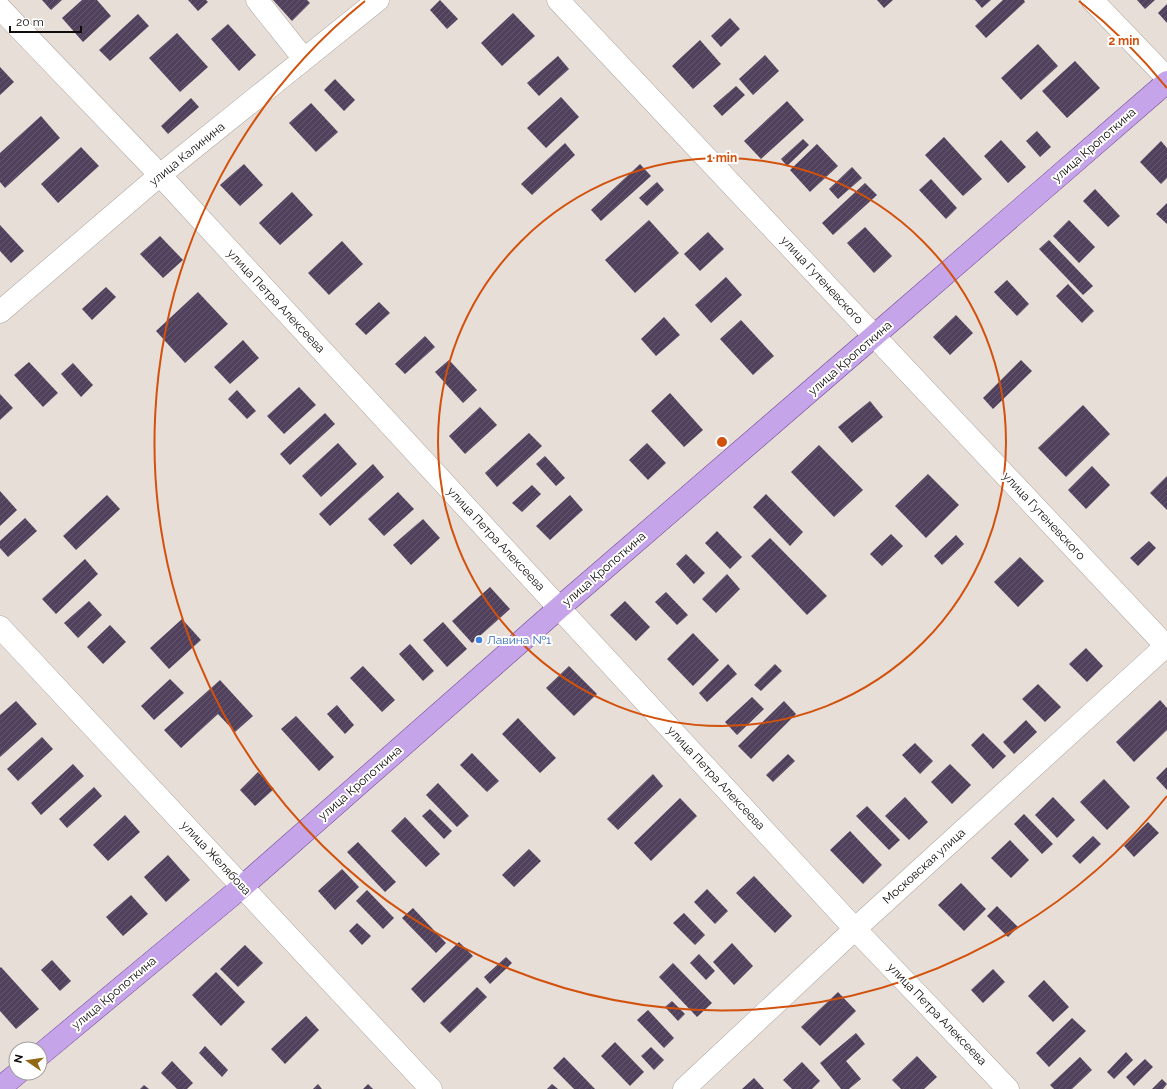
<svg xmlns="http://www.w3.org/2000/svg" width="1167" height="1089" font-family="Raleway,sans-serif">
	<style>
		.building { fill: url(#building-hatch) }
		.lines { fill: none; stroke-linecap: round; stroke-linejoin: round }
		.minor-casing { stroke: #b0a7a2; stroke-width: 23 }
		.major-casing { stroke: #6d4792; stroke-width: 23 }
		.minor { stroke: #fff; stroke-width: 22 }
		.major { stroke: #c6a4ea; stroke-width: 22 }
		.ring { fill: none; stroke: #d2510c; stroke-width: 2 }
		.shop-dot { fill: #3f7fe0; stroke: #fff; stroke-width: 1.5 }
		.labels { text-anchor: middle; dominant-baseline: central; stroke-width: 4; stroke-linejoin: round; paint-order: stroke }
		.street-label { font-size: 12px; fill: #0f0c0a; stroke: #fff }
		.shop-label { font-size: 12px; fill: #366cbe; stroke: #fff; text-anchor: start }
		.centre { fill: #d2510c; stroke: #fff; stroke-width: 2 }
		.ring-label { font-size: 12px; text-anchor: middle; font-weight: bold; fill: #d2510c; stroke: #fff; stroke-width: 4; stroke-linejoin: round; paint-order: stroke }
	</style>
	<defs>
		<pattern id="building-hatch" width="6" height="6" patternUnits="userSpaceOnUse"><rect width="6" height="6" fill="#51415d"/><path d="M-1 1l2-2M0 6l6-6M5 7l2-2" fill="none" stroke="#65586f"/></pattern>
	</defs>
	<rect width="100%" height="100%" fill="#e7ded8"/>
	<g class="building">
		<path d="M42 0H62L51 10Z"/>
		<path d="M82 0H97L111 16 83 42 62 18Z"/>
		<path d="M188 0H206L208 2 198 11Z"/>
		<path d="M273 0H307L310 3 292 21Z"/>
		<path d="M440 0 458 19 447 29 430 10Z"/>
		<path d="M877 0H893L884 8Z"/>
		<path d="M975 0H991L982 8Z"/>
		<path d="M1003 0H1024L1025 2 986 38 975 26Z"/>
		<path d="M1137 0H1155L1145 9Z"/>
		<path d="M1167 4V23L1158 13Z"/>
		<path d="M513 13 535 36 502 66 481 43Z"/>
		<path d="M138 14 149 26 110 61 99 50Z"/>
		<path d="M730 18 740 29 721 47 711 36Z"/>
		<path d="M228 24 256 55 239 71 211 39Z"/>
		<path d="M177 33 208 67 180 92 149 58Z"/>
		<path d="M700 40 721 64 693 89 672 66Z"/>
		<path d="M1038 44 1058 66 1021 100 1001 78Z"/>
		<path d="M765 55 779 71 753 95 739 79Z"/>
		<path d="M558 56 569 69 539 96 527 83Z"/>
		<path d="M1075 61 1100 88 1067 118 1042 91Z"/>
		<path d="M0 67 14 82 0 95Z"/>
		<path d="M335 79 355 100 344 111 324 90Z"/>
		<path d="M736 86 745 95 722 116 713 106Z"/>
		<path d="M561 97 579 117 546 148 527 128Z"/>
		<path d="M191 98 199 107 168 134 161 126Z"/>
		<path d="M787 101 804 120 761 159 744 141Z"/>
		<path d="M311 103 338 132 316 152 289 123Z"/>
		<path d="M41 116 60 138 5 188 0 182V153Z"/>
		<path d="M1037 131 1051 147 1040 157 1026 141Z"/>
		<path d="M944 137 982 179 963 196 925 155Z"/>
		<path d="M803 139 809 145 787 166 781 159Z"/>
		<path d="M1001 140 1026 167 1008 183 984 156Z"/>
		<path d="M1161 141 1167 148V178L1161 184 1140 162Z"/>
		<path d="M565 143 575 155 532 195 521 184Z"/>
		<path d="M817 144 838 166 810 192 790 170Z"/>
		<path d="M81 147 99 166 58 203 41 184Z"/>
		<path d="M244 164 263 185 240 206 220 185Z"/>
		<path d="M640 164 651 176 601 221 591 210Z"/>
		<path d="M852 167 862 178 838 199 829 189Z"/>
		<path d="M931 179 957 208 946 219 919 190Z"/>
		<path d="M657 182 664 190 647 206 639 198Z"/>
		<path d="M865 183 877 195 833 235 822 223Z"/>
		<path d="M1095 189 1120 216 1108 227 1083 201Z"/>
		<path d="M292 192 313 215 280 245 259 223Z"/>
		<path d="M1167 203V224L1156 214Z"/>
		<path d="M649 220 679 253 635 293 605 260Z"/>
		<path d="M1069 220 1095 247 1079 263 1053 236Z"/>
		<path d="M0 225 24 251 11 263 0 251Z"/>
		<path d="M865 227 892 256 874 273 847 243Z"/>
		<path d="M708 232 724 249 700 271 684 254Z"/>
		<path d="M160 236 183 260 163 278 140 254Z"/>
		<path d="M1049 240 1093 286 1083 295 1039 249Z"/>
		<path d="M342 241 363 264 329 295 308 273Z"/>
		<path d="M726 277 742 295 711 323 695 305Z"/>
		<path d="M1007 280 1029 304 1017 316 994 292Z"/>
		<path d="M1068 284 1094 311 1082 323 1056 296Z"/>
		<path d="M106 287 116 297 92 320 82 309Z"/>
		<path d="M198 292 228 324 185 363 156 331Z"/>
		<path d="M379 302 390 313 366 335 355 324Z"/>
		<path d="M956 315 973 333 950 355 933 337Z"/>
		<path d="M664 317 680 335 656 356 641 339Z"/>
		<path d="M741 320 774 356 753 375 720 339Z"/>
		<path d="M425 336 435 347 405 374 395 364Z"/>
		<path d="M243 340 259 358 230 384 214 367Z"/>
		<path d="M449 360 477 390 463 403 435 372Z"/>
		<path d="M1021 360 1032 371 993 409 983 398Z"/>
		<path d="M29 362 58 393 43 407 14 375Z"/>
		<path d="M73 363 93 385 81 397 61 374Z"/>
		<path d="M299 387 316 405 284 434 267 416Z"/>
		<path d="M237 390 256 411 247 419 228 399Z"/>
		<path d="M670 393 703 430 684 447 651 411Z"/>
		<path d="M0 394 13 408 0 420Z"/>
		<path d="M870 401 883 417 852 443 838 427Z"/>
		<path d="M1083 405 1110 434 1066 477 1038 448Z"/>
		<path d="M480 407 497 425 465 454 449 436Z"/>
		<path d="M325 413 335 424 290 465 280 454Z"/>
		<path d="M529 433 542 446 497 487 485 473Z"/>
		<path d="M338 443 357 464 321 497 302 476Z"/>
		<path d="M647 443 666 463 648 480 629 460Z"/>
		<path d="M819 445 863 490 834 517 791 472Z"/>
		<path d="M545 456 565 478 556 486 536 464Z"/>
		<path d="M373 464 384 477 330 526 319 514Z"/>
		<path d="M1092 466 1110 485 1086 509 1068 490Z"/>
		<path d="M928 474 959 505 926 538 895 506Z"/>
		<path d="M1167 476V510L1150 493Z"/>
		<path d="M532 485 541 494 522 512 512 503Z"/>
		<path d="M0 491 17 510 0 526Z"/>
		<path d="M398 492 414 509 384 536 368 519Z"/>
		<path d="M766 494 803 532 790 546 753 507Z"/>
		<path d="M107 495 120 509 76 550 63 536Z"/>
		<path d="M570 495 583 510 550 540 536 526Z"/>
		<path d="M25 518 37 531 8 557 0 548V541Z"/>
		<path d="M423 519 440 538 411 565 393 545Z"/>
		<path d="M717 531 742 557 730 569 705 543Z"/>
		<path d="M891 534 903 546 882 566 870 554Z"/>
		<path d="M956 535 964 544 942 565 934 556Z"/>
		<path d="M770 538 827 596 807 615 751 556Z"/>
		<path d="M1149 541 1156 548 1138 566 1130 558Z"/>
		<path d="M686 554 705 573 694 584 676 564Z"/>
		<path d="M1020 557 1044 581 1018 607 994 582Z"/>
		<path d="M85 559 98 574 56 614 42 599Z"/>
		<path d="M727 574 740 589 716 613 702 599Z"/>
		<path d="M490 587 510 609 472 643 452 621Z"/>
		<path d="M666 592 688 615 677 625 655 602Z"/>
		<path d="M89 601 102 615 78 638 64 623Z"/>
		<path d="M625 601 650 627 636 641 610 615Z"/>
		<path d="M182 619 201 640 169 669 150 648Z"/>
		<path d="M443 622 467 649 447 667 423 640Z"/>
		<path d="M110 625 126 642 103 664 87 647Z"/>
		<path d="M693 633 719 660 693 686 667 659Z"/>
		<path d="M410 644 434 671 423 681 399 654Z"/>
		<path d="M1086 648 1103 666 1087 682 1069 664Z"/>
		<path d="M728 664 737 674 707 702 699 693Z"/>
		<path d="M775 664 782 671 761 691 754 685Z"/>
		<path d="M363 666 395 700 382 712 350 678Z"/>
		<path d="M569 666 597 694 574 716 546 688Z"/>
		<path d="M170 679 184 693 154 720 141 706Z"/>
		<path d="M220 680 253 716 235 732 218 714 181 748 164 730Z"/>
		<path d="M1038 684 1061 707 1045 722 1022 699Z"/>
		<path d="M752 697 764 709 737 735 725 722Z"/>
		<path d="M1160 700 1167 708V730L1134 762 1116 742Z"/>
		<path d="M16 701 37 724 0 757V715Z"/>
		<path d="M784 701 796 714 751 759 738 746Z"/>
		<path d="M337 705 354 725 345 734 327 714Z"/>
		<path d="M296 716 334 757 319 771 281 729Z"/>
		<path d="M518 718 556 758 540 773 502 734Z"/>
		<path d="M1026 720 1037 732 1014 754 1003 742Z"/>
		<path d="M983 733 1006 756 993 769 971 745Z"/>
		<path d="M42 737 53 749 18 781 7 769Z"/>
		<path d="M915 743 933 761 920 774 902 755Z"/>
		<path d="M472 753 499 781 487 792 460 765Z"/>
		<path d="M788 754 795 761 773 782 766 775Z"/>
		<path d="M73 764 84 776 41 815 31 803Z"/>
		<path d="M950 764 971 785 952 804 931 782Z"/>
		<path d="M1167 767V790L1156 778Z"/>
		<path d="M258 772 274 789 255 806 240 790Z"/>
		<path d="M653 774 663 786 618 830 607 819Z"/>
		<path d="M1104 779 1130 807 1107 830 1080 802Z"/>
		<path d="M438 783 469 816 457 827 426 795Z"/>
		<path d="M94 787 102 796 67 828 59 819Z"/>
		<path d="M905 797 928 822 909 840 885 816Z"/>
		<path d="M1053 797 1075 820 1057 838 1035 815Z"/>
		<path d="M680 798 697 816 651 861 634 843Z"/>
		<path d="M867 806 900 840 889 850 856 816Z"/>
		<path d="M430 809 452 831 444 839 422 816Z"/>
		<path d="M1024 814 1053 844 1042 854 1014 824Z"/>
		<path d="M125 815 140 832 108 861 93 845Z"/>
		<path d="M405 817 440 854 426 867 391 831Z"/>
		<path d="M1148 822 1159 833 1134 857 1124 846Z"/>
		<path d="M850 831 882 865 863 884 830 850Z"/>
		<path d="M1093 836 1101 844 1080 864 1072 856Z"/>
		<path d="M1010 840 1029 860 1011 878 991 858Z"/>
		<path d="M358 842 396 882 385 892 347 852Z"/>
		<path d="M529 849 541 861 514 887 502 875Z"/>
		<path d="M168 855 190 880 166 902 144 877Z"/>
		<path d="M342 869 359 887 335 910 318 891Z"/>
		<path d="M754 876 792 916 775 933 736 893Z"/>
		<path d="M961 883 986 909 964 931 938 905Z"/>
		<path d="M707 889 728 911 715 924 694 902Z"/>
		<path d="M367 890 394 918 383 929 356 901Z"/>
		<path d="M131 895 148 914 123 936 106 917Z"/>
		<path d="M997 906 1018 927 1008 937 987 916Z"/>
		<path d="M413 908 446 943 436 953 402 918Z"/>
		<path d="M684 913 705 935 695 945 673 923Z"/>
		<path d="M357 923 371 936 362 945 349 931Z"/>
		<path d="M459 942 473 956 424 1003 411 989Z"/>
		<path d="M732 943 753 966 734 985 713 962Z"/>
		<path d="M245 945 263 963 238 987 220 969Z"/>
		<path d="M699 954 715 971 706 980 690 963Z"/>
		<path d="M506 957 512 963 490 984 484 977Z"/>
		<path d="M52 960 71 981 60 991 41 970Z"/>
		<path d="M673 963 712 1003 697 1017 659 977Z"/>
		<path d="M1 967 39 1009 16 1029 0 1011V968Z"/>
		<path d="M993 969 1005 982 983 1003 971 990Z"/>
		<path d="M216 972 245 1002 221 1026 192 995Z"/>
		<path d="M1044 980 1069 1007 1053 1022 1028 996Z"/>
		<path d="M477 987 487 997 450 1033 440 1023Z"/>
		<path d="M838 992 856 1011 820 1046 801 1027Z"/>
		<path d="M672 1001 685 1014 678 1021 665 1007Z"/>
		<path d="M648 1010 674 1038 664 1048 637 1020Z"/>
		<path d="M306 1016 319 1030 285 1064 271 1049Z"/>
		<path d="M1072 1018 1086 1031 1049 1067 1036 1053Z"/>
		<path d="M856 1033 865 1044 846 1061 861 1079 849 1089H841L820 1063Z"/>
		<path d="M615 1042 644 1072 630 1086 601 1056Z"/>
		<path d="M205 1046 228 1070 222 1077 199 1053Z"/>
		<path d="M651 1047 664 1060 654 1070 641 1056Z"/>
		<path d="M1126 1052 1133 1060 1114 1079 1107 1072Z"/>
		<path d="M917 1056 937 1077 924 1089H901L892 1080Z"/>
		<path d="M564 1057 595 1089H574L553 1068Z"/>
		<path d="M1080 1057 1092 1070 1072 1089H1054L1050 1085Z"/>
		<path d="M1145 1059 1153 1067 1134 1086 1126 1077Z"/>
		<path d="M172 1061 193 1083 187 1089H177L161 1073Z"/>
		<path d="M802 1062 820 1081 812 1089H792L783 1080Z"/>
		<path d="M754 1078 764 1089H742Z"/>
		<path d="M1162 1079 1167 1084 1163 1089H1152Z"/>
		<path d="M318 1084 322 1089H313Z"/>
		<path d="M368 1084 373 1089H363Z"/>
		<path d="M552 1084 558 1089H547Z"/>
		<path d="M144 1085 149 1089H140Z"/>
	</g>
	<g class="lines">
		<defs>
			<g id="minor">
				<path d="M257 0 304 59"/>
				<path d="M558 0 1167 647"/>
				<path d="M1092 0 1167 78"/>
				<path d="M0 8 160 175 855 929 1008 1089"/>
				<path d="M0 312 160 175 378 0"/>
				<path d="M0 627 431 1089"/>
				<path d="M684 1089 855 929 1167 645"/>
			</g>
			<g id="major">
				<path d="M40 1055 242 887 559 608 874 336 1167 82"/>
				<path d="M0 1088 18 1073"/>
			</g>
		</defs>
		<use href="#minor" class="minor-casing"/>
		<use href="#major" class="major-casing"/>
		<use href="#minor" class="minor"/>
		<use href="#major" class="major"/>
	</g>
	<g class="ring">
		<circle cx="722" cy="442" r="284"/>
		<path d="M1167 796A568 568 0 1 1 365 1M1079 1A568 568 0 0 1 1167 88"/>
	</g>
	<circle class="shop-dot" cx="479" cy="640" r="4"/>
	<g class="labels">
		<g class="street-label">
			<text transform="translate(1094 145) rotate(-41)">улица Кропоткина</text>
			<text transform="translate(187 154) rotate(-39)">улица Калинина</text>
			<text transform="translate(822 280) rotate(47)">улица Гутеневского</text>
			<text transform="translate(276 301) rotate(47)">улица Петра Алексеева</text>
			<text transform="translate(850 358) rotate(-41)">улица Кропоткина</text>
			<text transform="translate(1044 516) rotate(47)">улица Гутеневского</text>
			<text transform="translate(496 539) rotate(47)">улица Петра Алексеева</text>
			<text transform="translate(604 569) rotate(-41)">улица Кропоткина</text>
			<text transform="translate(716 778) rotate(47)">улица Петра Алексеева</text>
			<text transform="translate(360 783) rotate(-41)">улица Кропоткина</text>
			<text transform="translate(216 858) rotate(47)">улица Желябова</text>
			<text transform="translate(924 866) rotate(-42)">Московская улица</text>
			<text transform="translate(114 993) rotate(-40)">улица Кропоткина</text>
			<text transform="translate(937 1014) rotate(46)">улица Петра Алексеева</text>
		</g>
		<g class="shop-label">
			<text x="487" y="640">Лавина №1</text>
		</g>
	</g>
	<circle cx="722" cy="442" r="6" class="centre"/>
	<g class="ring-label">
		<text x="1124" y="45">2 min</text>
		<text x="722" y="162">1 min</text>
	</g>
	<g transform="translate(28 1061) rotate(283)"><circle r="19" fill="#ffffff" stroke="#9f9e9d"/>
	<path d="M0-3L7 15L0 10L-7 15Z" fill="#926912"/>
	<text y="-6" font-size="11" font-weight="bold" text-anchor="middle" fill="#0f0c0a">N</text>
	</g>
	<path d="M10 26v6h71v-6" fill="none" stroke="#0f0c0a" stroke-width="2"/>
	<text x="16" y="26" font-size="12" fill="#0f0c0a" stroke="#ffffff" stroke-width="3" paint-order="stroke">20 m</text>
</svg>
